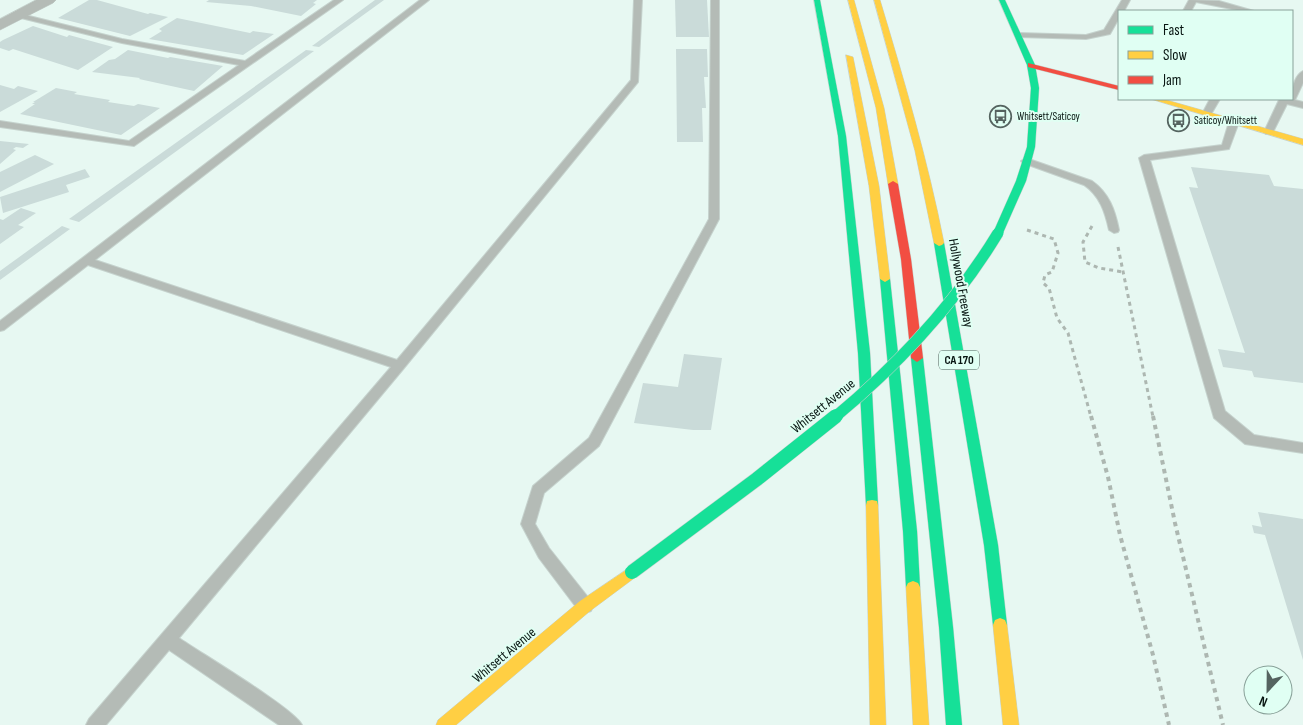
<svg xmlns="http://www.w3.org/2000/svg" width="1303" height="725" font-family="'Sofia Sans Condensed',sans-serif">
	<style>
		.building { fill: #cadbd9 }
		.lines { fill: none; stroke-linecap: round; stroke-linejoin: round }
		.lane-casing { stroke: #c5d2cd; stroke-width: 2 }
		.street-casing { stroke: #c5d2cd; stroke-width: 1 }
		.fast-casing { stroke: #c5d2cd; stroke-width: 1 }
		.slow-casing { stroke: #c5d2cd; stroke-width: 1 }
		.jam-casing { stroke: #c5d2cd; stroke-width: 1 }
		.path-far1 { stroke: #adb7b1; stroke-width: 3; stroke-dasharray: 4 4; stroke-linecap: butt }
		.path { stroke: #adb7b1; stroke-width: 4; stroke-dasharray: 4.5 4.5; stroke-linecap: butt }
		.lane { fill: #b4bbb6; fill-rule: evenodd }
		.street { fill: #b4bbb6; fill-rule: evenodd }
		.fast { fill: #16e098; fill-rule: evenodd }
		.slow { fill: #ffcf43; fill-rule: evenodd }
		.jam { fill: #f24e42; fill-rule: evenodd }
		.fast-bridge-far1-casing { stroke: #c5d2cd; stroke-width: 12; stroke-linecap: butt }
		.fast-bridge-casing { stroke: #c5d2cd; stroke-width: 15; stroke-linecap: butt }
		.fast-bridge-far1 { stroke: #16e098; stroke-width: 11 }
		.fast-bridge { stroke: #16e098; stroke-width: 14 }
		.labels { text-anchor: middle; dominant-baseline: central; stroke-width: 4; stroke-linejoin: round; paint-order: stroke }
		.far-poi-label { font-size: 11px; fill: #071511; stroke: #e0fff3; text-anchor: start }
		.shield { fill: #e0fff3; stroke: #485b55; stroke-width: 1 }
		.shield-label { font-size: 12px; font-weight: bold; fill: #071511 }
		.street-label { font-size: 14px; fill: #071511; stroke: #e0fff3 }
	</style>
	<rect width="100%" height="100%" fill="#e7f8f2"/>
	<g class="building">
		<path d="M89 0H97L148 14 150 13 168 17 130 36 58 18Z"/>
		<path d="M209 0H317L313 3 316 4 301 16 251 6 206 2Z"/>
		<path d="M375 0H384L319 47 312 46Z"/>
		<path d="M675 0H707L709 37H676Z"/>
		<path d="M177 18 250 33 253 31 274 34 243 55 149 39 162 31 159 29Z"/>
		<path d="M33 26 67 37 69 35 113 47 78 70 13 49 9 51 0 48V42L3 40Z"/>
		<path d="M676 49H707L708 77H704L706 108H702L703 142H677Z"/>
		<path d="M128 50 168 58 170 57 223 66 194 91 139 79 140 78 92 72 109 60 115 59Z"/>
		<path d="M306 50 314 51 79 222 69 219Z"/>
		<path d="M0 85 14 89 18 86 38 91 0 112Z"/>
		<path d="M56 88 77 92 74 94 110 100 108 102 134 106 138 104 160 108 121 135 20 114 35 104H32L35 102H33Z"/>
		<path d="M0 141 29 144 23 148 16 147 13 149 16 150 0 164Z"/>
		<path d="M35 155 54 164 0 192V172Z"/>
		<path d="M1191 167 1269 175 1274 186 1303 189V383L1254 377 1252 371 1223 367 1218 349 1245 353 1189 187 1198 188Z"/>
		<path d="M85 169 90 177 66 185 69 192 3 213 0 197Z"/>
		<path d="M21 208 36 213 18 225 24 227 0 244V219L3 220Z"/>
		<path d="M62 226 70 229 0 280V271Z"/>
		<path d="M684 354 722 358 711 430H693L634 423 643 383 678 387Z"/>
		<path d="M1258 512 1303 519V660L1265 535 1254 533 1252 525 1262 527Z"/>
	</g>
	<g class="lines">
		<defs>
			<g id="lane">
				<path d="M334 0H343L134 146 0 127V121L129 141 239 65 122 43 17 17V13L122 39 245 61Z"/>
				<path d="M420 0H429L95 260 397 360 631 80 634 0H642L638 82 404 368 179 638C199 652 295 709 302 725H279L169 650 106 725H86L89 719 391 367 88 265 4 330 0 331V321Z"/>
				<path d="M711 0H719V219L599 446 544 493 535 524 549 548 591 601 593 606 591 611 585 613 579 611 539 558 521 524 533 486 589 438 709 219Z"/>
				<path d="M1122 0H1130L1124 11H1119V18L1110 34 1086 39 1019 37 1015 35 1019 33 1086 35 1104 30Z"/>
				<path d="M1189 0 1219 1 1254 11H1242L1196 2 1191 11H1183Z"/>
				<path d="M1303 71V83L1295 100 1303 102V108L1287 104 1272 134H1266L1264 132 1279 100 1292 99C1292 89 1294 76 1303 71Z"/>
				<path d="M1210 99H1220L1210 116H1204L1202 114Z"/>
				<path d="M1234 119 1239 122 1229 149 1150 160 1225 411 1254 435 1303 443V453L1245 444 1214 418 1139 158 1144 155 1222 145 1229 122Z"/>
				<path d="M1026 158 1092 181C1109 193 1115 210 1119 230L1118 232 1114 233 1109 230C1105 212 1100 196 1084 185L1023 163 1021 161Z"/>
			</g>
			<path id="street" d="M36 0H56L53 3 0 30V19Z"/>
			<g id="fast">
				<path d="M814 0H820L846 136 870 353 878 505 877 509 872 510 867 509 866 505 858 353 838 136Z"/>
				<path d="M999 0H1005L1035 65 1039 88 1035 147 1026 181 1003 233 998 236 993 233 1016 181 1027 147 1031 88 1027 65Z"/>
				<path d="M939 240 944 243 998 545 1007 625 1005 630 1000 632 995 630 993 625 984 545 934 243Z"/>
				<path d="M885 276 890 279 917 531 920 587 918 591 913 593 908 591 906 587 903 531 880 279Z"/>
				<path d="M917 354 923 358 953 627 962 725H946L939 627 911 358Z"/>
			</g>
			<g id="slow">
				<path d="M848 0H854L884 108 898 184 896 186 893 187 888 184 876 108Z"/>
				<path d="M874 0H880C904 80 928 161 944 243L942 245 939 246 934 243 915 151Z"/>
				<path d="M846 55 853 57 879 186 890 279 885 282 880 279 869 186Z"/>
				<path d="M1151 99H1163L1303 139V145Z"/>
				<path d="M872 500 877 501 878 505 886 725H870L866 505 867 501Z"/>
				<path d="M632 566 637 568 639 572 637 576 590 611 456 725H436L438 720 580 601Z"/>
				<path d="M913 581 918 583 920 587 929 725H913L906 587 908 583Z"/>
				<path d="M1000 618 1005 620 1007 625 1019 725H1003L993 625 995 620Z"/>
			</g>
			<g id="jam">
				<path d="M1028 63 1119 86V90L1028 67Z"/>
				<path d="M893 181 898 184 911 259 923 358 917 362 911 358 901 259 888 184Z"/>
			</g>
		</defs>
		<use href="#lane" class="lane-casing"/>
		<use href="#street" class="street-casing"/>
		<use href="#fast" class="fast-casing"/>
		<use href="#slow" class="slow-casing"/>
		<use href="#jam" class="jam-casing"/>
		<g class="path-far1">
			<path d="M1092 226 1083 242 1085 262 1099 268 1123 272"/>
			<path d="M1027 230 1054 239 1058 253 1052 272 1045 275 1043 283 1049 288 1057 318 1068 333 1091 417"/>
			<path d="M1118 247 1153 417"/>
		</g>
		<g class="path">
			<path d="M1091 416 1108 477 1120 535 1153 655 1169 725"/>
			<path d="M1153 416 1175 523 1223 725"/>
		</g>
		<use href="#lane" class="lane"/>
		<use href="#street" class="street"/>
		<use href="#fast" class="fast"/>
		<use href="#slow" class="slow"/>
		<use href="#jam" class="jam"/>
		<defs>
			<path id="fast-bridge-far1" d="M835 417C899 364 955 304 998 233"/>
			<path id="fast-bridge" d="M632 572 757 479 836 416"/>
		</defs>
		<use href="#fast-bridge-far1" class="fast-bridge-far1-casing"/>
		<use href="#fast-bridge" class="fast-bridge-casing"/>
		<use href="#fast-bridge-far1" class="fast-bridge-far1"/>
		<use href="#fast-bridge" class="fast-bridge"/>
	</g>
	<defs>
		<symbol id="bus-ring" viewBox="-11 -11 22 22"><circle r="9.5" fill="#e0fff3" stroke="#556460" stroke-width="1.5"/><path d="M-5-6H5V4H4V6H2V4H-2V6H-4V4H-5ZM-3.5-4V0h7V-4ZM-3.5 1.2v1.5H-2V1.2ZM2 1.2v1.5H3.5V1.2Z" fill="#556460"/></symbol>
	</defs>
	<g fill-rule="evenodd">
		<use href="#bus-ring" x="988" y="104" width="25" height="25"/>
		<use href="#bus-ring" x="1166" y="108" width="25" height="25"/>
	</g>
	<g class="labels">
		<g class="far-poi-label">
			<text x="1017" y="116">Whitsett/Saticoy</text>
			<text x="1194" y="120">Saticoy/Whitsett</text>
		</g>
		<rect class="shield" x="939" y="350.5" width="40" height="19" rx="4"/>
		<g class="shield-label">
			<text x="959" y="360">CA 170</text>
		</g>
		<g class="street-label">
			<text transform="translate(961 283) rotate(80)">Hollywood Freeway</text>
			<text transform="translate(823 406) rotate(-39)">Whitsett Avenue</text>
			<text transform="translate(504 655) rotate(-40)">Whitsett Avenue</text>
		</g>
	</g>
	<rect x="1118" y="10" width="175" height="90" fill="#e0fff3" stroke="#89a199"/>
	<rect x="1128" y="26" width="25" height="8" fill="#16e098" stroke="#89a199"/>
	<text x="1163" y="35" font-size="15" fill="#071511">Fast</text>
	<rect x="1128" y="51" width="25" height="8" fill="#ffcf43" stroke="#89a199"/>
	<text x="1163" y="60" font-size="15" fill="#071511">Slow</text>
	<rect x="1128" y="76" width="25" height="8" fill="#f24e42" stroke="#89a199"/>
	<text x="1163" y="85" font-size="15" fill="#071511">Jam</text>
	<g transform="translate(1268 690) rotate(202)"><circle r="24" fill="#e0fff3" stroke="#89a199"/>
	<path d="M0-4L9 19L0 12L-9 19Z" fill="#556460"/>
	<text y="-8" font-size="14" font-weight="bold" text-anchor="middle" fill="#071511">N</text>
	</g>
</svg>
